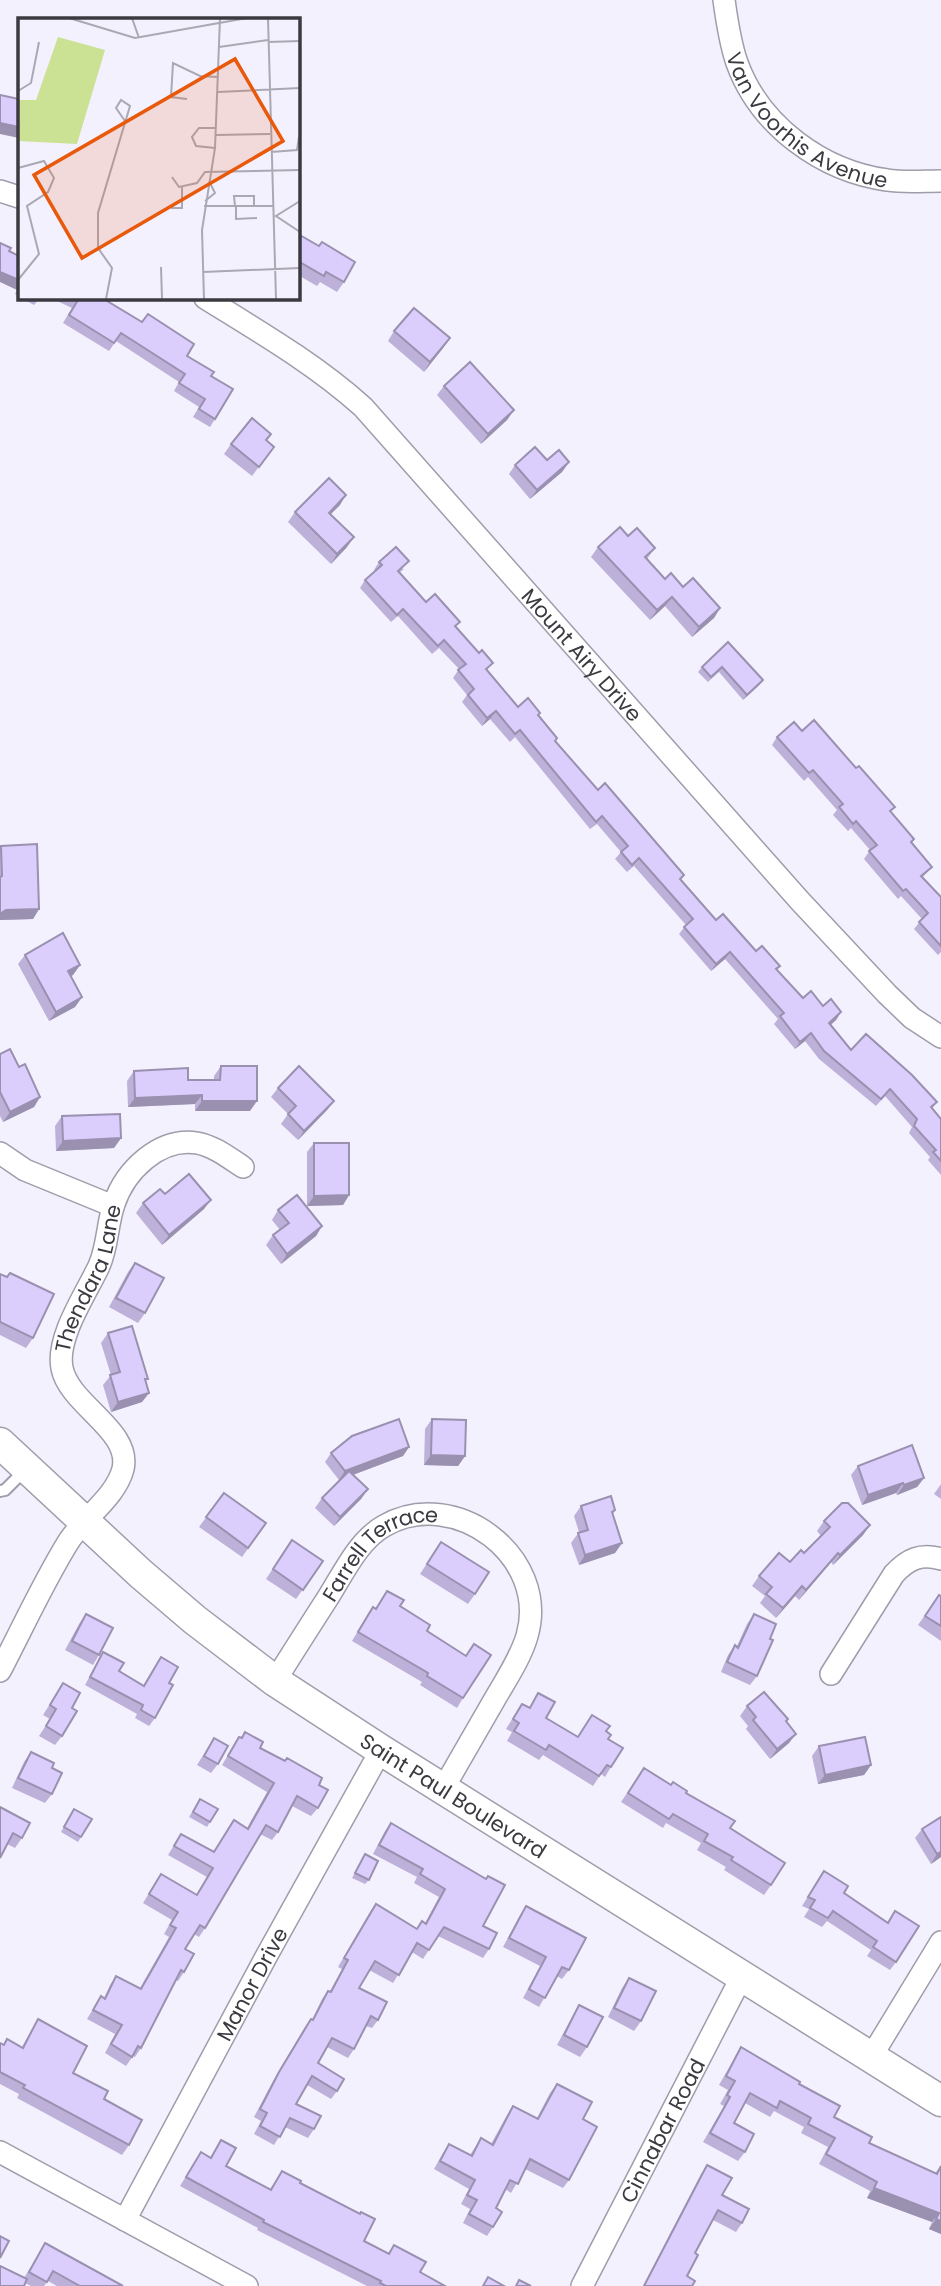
<svg xmlns="http://www.w3.org/2000/svg" width="941" height="2286" font-family="Poppins,sans-serif">
	<style>
		.lines { fill: none; stroke-linecap: round; stroke-linejoin: round }
		.lane-casing { stroke: #a09caa; stroke-width: 14 }
		.street-casing { stroke: #a09caa; stroke-width: 24 }
		.secondary-casing { stroke: #a09caa; stroke-width: 33 }
		.lane { stroke: #fff; stroke-width: 10 }
		.street { stroke: #fff; stroke-width: 21 }
		.secondary { stroke: #fff; stroke-width: 30 }
		.wall { fill: #bdb1d9 }
		.shaded-wall { fill: #9a90b0 }
		.building { fill: #dccefc; stroke: #9a90b0; stroke-width: 2 }
		.labels { text-anchor: middle; dominant-baseline: central; stroke-width: 5; stroke-linejoin: round; paint-order: stroke }
		.street-label { font-size: 21px; fill: #3b3a40; stroke: #f4f1fe }
		.inset-road { fill: none; stroke: #aaa8b2; stroke-width: 2 }
		.view { fill: #e8590c; fill-opacity: 0.15; stroke: #e8590c; stroke-width: 3.5 }
		.inset-edge { fill: none; stroke: #3b3a40; stroke-width: 3.5 }
	</style>
	<rect width="100%" height="100%" fill="#f4f1fe"/>
	<g class="lines">
		<defs>
			<path id="lane" d="M0 1491 5 1490 27 1468"/>
			<g id="street">
				<path id="s1" d="M724 0C727 22 730 43 737 63 760 126 822 171 887 180 905 183 923 181 941 181"/>
				<path d="M0 191 19 197"/>
				<path id="s2" d="M205 298C260 332 315 364 363 407L800 901 887 994 912 1018 941 1037"/>
				<path d="M0 1153 25 1170 113 1206"/>
				<path id="s3" d="M0 1671C22 1629 42 1585 67 1544 82 1518 115 1499 123 1469 132 1430 69 1405 62 1368 56 1337 86 1294 99 1266 108 1246 107 1224 114 1204 125 1171 159 1137 197 1143 214 1146 229 1158 243 1167"/>
				<path d="M831 1674 894 1574C908 1559 921 1553 941 1559"/>
				<path id="s4" d="M275 1681C293 1652 311 1624 329 1596 344 1572 359 1540 384 1526 455 1485 550 1557 527 1636 521 1657 507 1678 496 1697 478 1728 461 1758 443 1789"/>
				<path d="M871 2057 941 1942"/>
				<path d="M0 2152 247 2286"/>
				<path id="s5" d="M125 2220 267 1955 381 1750"/>
				<path id="s6" d="M582 2286 742 1976"/>
			</g>
			<g id="secondary">
				<path id="s7" d="M0 1443 141 1574 195 1620 275 1681 381 1750 941 2101"/>
			</g>
		</defs>
		<use href="#lane" class="lane-casing"/>
		<use href="#street" class="street-casing"/>
		<use href="#secondary" class="secondary-casing"/>
		<use href="#lane" class="lane"/>
		<use href="#street" class="street"/>
		<use href="#secondary" class="secondary"/>
	</g>
	<g class="wall">
		<path d="M298 234 344 282 337 292 320 282 317 286 298 275Z"/>
		<path d="M9 251 19 256V297L15 294 17 290Z"/>
		<path d="M21 298H40L34 305Z"/>
		<path d="M51 298H102L187 356 211 376 215 419 210 427 193 417 199 407 174 391 179 382 116 341 109 351 63 323 72 308Z"/>
		<path d="M394 331 443 348 424 372 388 341Z"/>
		<path d="M444 386 514 410 507 420 481 444 437 395Z"/>
		<path d="M266 441 274 447 252 476 224 454 231 444Z"/>
		<path d="M547 460 569 462 562 472 530 499 509 474 515 465Z"/>
		<path d="M340 505 330 514 347 547 331 564 288 522 295 512Z"/>
		<path d="M628 536 655 548 647 559 665 579 683 587 720 608 714 618 692 637 665 606 650 620 591 557 598 547Z"/>
		<path d="M379 562 404 569 399 573 426 602 456 627 479 653 493 663 487 670 518 707 540 713 538 716 557 738 555 741 598 790 684 875 681 880 716 920 756 951 780 966 777 970 803 998 841 1012 836 1020 831 1025 851 1050 937 1102 932 1109 941 1119V1175L928 1160 930 1157 909 1133 912 1127 885 1096 876 1106 819 1059 805 1041 795 1049 774 1024 778 1019 725 959 711 971 679 934 686 925 634 866 627 872 615 859 621 852 597 824 590 829 515 737 510 742 490 719 482 726 462 702 467 695 453 678 459 669 439 648 432 654 398 616 391 622 360 588 365 580 375 571 374 570Z"/>
		<path d="M728 642 759 685 743 700 719 672 708 682 698 672 702 667Z"/>
		<path d="M802 731 891 812 914 839 912 843 932 867 923 877 941 897V952L938 955 914 929 922 919 901 896 898 899 864 859 870 850 851 828 848 831 833 815 837 810 808 777 804 781 772 745 777 737Z"/>
		<path d="M0 846H1L39 909 33 919 0 920Z"/>
		<path d="M25 955 80 965 73 975 71 976 82 997 75 1007 49 1021 18 964Z"/>
		<path d="M0 1054 19 1067 40 1097 34 1107 3 1122 0 1116Z"/>
		<path d="M221 1066 250 1111H195V1104L128 1107 127 1081 134 1071 188 1080H214V1076Z"/>
		<path d="M278 1088 334 1101 327 1110 298 1140 281 1124 288 1114 271 1097Z"/>
		<path d="M62 1116 121 1138 114 1148 56 1151 55 1126Z"/>
		<path d="M314 1143 349 1195 343 1205 307 1206V1152Z"/>
		<path d="M165 1194 204 1209 162 1245 136 1213 143 1203Z"/>
		<path d="M278 1210 322 1226 316 1236 281 1264 266 1245 273 1235 280 1230 272 1220Z"/>
		<path d="M135 1263 145 1313 138 1323 109 1307 128 1272Z"/>
		<path d="M10 1273 33 1338 26 1348 0 1335V1274L7 1277Z"/>
		<path d="M108 1333 146 1381 149 1393 142 1402 111 1412 103 1385 111 1375 101 1343Z"/>
		<path d="M432 1419 465 1456 458 1466 424 1465 425 1429Z"/>
		<path d="M409 1447 403 1456 353 1475 368 1489 361 1499 334 1526 315 1508 322 1498 341 1479 339 1480 325 1462 331 1453Z"/>
		<path d="M858 1466 924 1478 917 1487 897 1495 896 1493 862 1505 851 1475Z"/>
		<path d="M941 1484V1499L934 1494Z"/>
		<path d="M224 1493 266 1523 242 1557 199 1527Z"/>
		<path d="M581 1506 615 1510 613 1514 622 1543 615 1553 579 1565 571 1543 579 1532 574 1516Z"/>
		<path d="M824 1521 870 1525 863 1535 833 1565 831 1562 799 1600 795 1596 776 1618 760 1603 765 1596 752 1586 759 1576 790 1562 804 1553 821 1536 817 1531Z"/>
		<path d="M292 1540 323 1561 296 1599 266 1579Z"/>
		<path d="M441 1542 475 1594 468 1604 420 1574Z"/>
		<path d="M387 1591 400 1606 427 1631 463 1698 457 1708 420 1685 422 1682 352 1641 367 1616 373 1607 376 1608Z"/>
		<path d="M939 1595 941 1596V1641L918 1625Z"/>
		<path d="M86 1614 99 1655 93 1665 65 1650 79 1624Z"/>
		<path d="M754 1614 757 1676 750 1685 721 1672 728 1655 735 1645 737 1646 747 1624Z"/>
		<path d="M103 1652 119 1671 143 1686 161 1657 169 1683 155 1718 149 1726 135 1718 137 1714 85 1685 98 1661Z"/>
		<path d="M63 1683 72 1708 62 1736 55 1745 39 1736 50 1719 43 1715Z"/>
		<path d="M538 1693 546 1718 578 1737 592 1715 606 1731 608 1739 611 1767 605 1777 601 1774 593 1786 543 1755 539 1760 507 1741 512 1732 506 1729 516 1713 522 1704 529 1708Z"/>
		<path d="M747 1706 788 1719 786 1722 789 1743 770 1759 746 1729 748 1726 740 1716Z"/>
		<path d="M245 1732 260 1748 319 1785 318 1808 311 1816 292 1806 278 1832 272 1840 260 1834 205 1928 199 1937 194 1934 185 1949 184 1972 178 1981 176 1980 141 2048 135 2057 133 2056 126 2066 105 2053 115 2034 87 2019 101 1996 104 1998 110 1985 116 1976 140 1988 169 1937 164 1934 172 1920 143 1903 161 1874 196 1895 207 1877 168 1855 181 1834 214 1852 234 1820 247 1828 267 1792 222 1765 239 1737 241 1738Z"/>
		<path d="M214 1738 218 1764 211 1773 197 1765Z"/>
		<path d="M819 1746 871 1765 864 1775 818 1784 812 1756Z"/>
		<path d="M31 1752 52 1768V1794L45 1803 12 1788 24 1762Z"/>
		<path d="M644 1768 671 1785 686 1793 730 1828 771 1885 764 1895 724 1870 726 1867 697 1850 701 1843 666 1823 663 1828 621 1802Z"/>
		<path d="M200 1799 210 1822 207 1827 189 1817Z"/>
		<path d="M0 1807 22 1838 15 1848 7 1844Z"/>
		<path d="M71 1814 81 1837 78 1842 61 1832Z"/>
		<path d="M391 1823 483 1926 489 1949 483 1958 438 1936 423 1959 412 1952 393 1983 369 1970 359 1988 378 2020 372 2028 366 2026 354 2049 348 2058 327 2047 318 2063 337 2091 331 2099 307 2085 296 2104 314 2129 308 2138 285 2127 274 2145 254 2134 261 2121 254 2117 273 2081 305 2027 311 2019 312 2020 322 1999 328 1991H330L342 1969 338 1967 370 1912 376 1904 417 1929 425 1923 439 1897 414 1883 417 1877 373 1854 385 1831Z"/>
		<path d="M922 1829 941 1857 931 1864 915 1838Z"/>
		<path d="M365 1854 369 1880 365 1884 352 1878Z"/>
		<path d="M824 1871 844 1893 888 1922 895 1911 896 1962 890 1970 867 1956 871 1950 827 1921 822 1927 804 1917 809 1909 802 1906Z"/>
		<path d="M526 1906 569 1970 562 1979 557 1976 539 2007 523 1998 540 1966 503 1947 520 1915Z"/>
		<path d="M629 1978 641 2021 634 2031 608 2017 622 1988Z"/>
		<path d="M579 2005 587 2047 580 2057 557 2045 573 2015Z"/>
		<path d="M38 2019 73 2073 104 2099 129 2145 122 2155 17 2098 19 2094 0 2084V2043L3 2045 7 2039 22 2047 32 2029Z"/>
		<path d="M741 2047 799 2084 834 2117 869 2143 935 2173 941 2166V2234L929 2229 932 2222 867 2198 870 2191 819 2164 828 2147 801 2133 804 2127 774 2111 770 2117 745 2103 734 2123 745 2152 738 2161 703 2142 724 2106 720 2104 728 2090 719 2085 735 2057Z"/>
		<path d="M557 2084 583 2119 569 2180 563 2188 525 2169 511 2193 505 2189 496 2208 493 2227 487 2236 463 2223 470 2209 461 2204 469 2189 434 2169 443 2153 449 2144 470 2155 481 2138 491 2144 507 2115 513 2106 537 2118 550 2093Z"/>
		<path d="M221 2140 226 2166 270 2189 282 2171 300 2183 364 2241 388 2253 394 2245 420 2272 445 2286H367L257 2230 258 2228 180 2186 201 2152 210 2158Z"/>
		<path d="M707 2165 722 2195 742 2223 736 2232 713 2220 695 2253 687 2276 692 2286H643L701 2174Z"/>
		<path d="M45 2243 123 2286H57L48 2281 44 2286H31L25 2283 24 2278Z"/>
	</g>
	<g class="shaded-wall">
		<path d="M0 123 19 127V138L0 134Z"/>
		<path d="M0 272 19 280V287L17 290 0 282Z"/>
		<path d="M450 338 443 348 424 372 430 362Z"/>
		<path d="M514 410 507 420 481 444 488 434Z"/>
		<path d="M569 462 562 472 530 499 537 490Z"/>
		<path d="M346 495 340 505 322 523 329 513Z"/>
		<path d="M354 537 347 547 331 564 337 554Z"/>
		<path d="M672 597 665 606 650 620 657 610Z"/>
		<path d="M720 608 714 618 692 637 699 627Z"/>
		<path d="M763 680 759 685 743 700 747 695Z"/>
		<path d="M496 711 490 719 482 726 487 718Z"/>
		<path d="M39 909 33 919 0 920V914L6 910Z"/>
		<path d="M730 952 725 959 711 971 716 964Z"/>
		<path d="M80 965 73 975 61 981 68 971Z"/>
		<path d="M82 997 75 1007 49 1021 56 1012Z"/>
		<path d="M841 1012 836 1020 824 1030 829 1023Z"/>
		<path d="M811 1033 805 1041 795 1049 800 1042Z"/>
		<path d="M202 1095 195 1104 128 1107 135 1098Z"/>
		<path d="M40 1097 34 1107 3 1122 10 1112Z"/>
		<path d="M202 1101H257L250 1111H195Z"/>
		<path d="M334 1101 327 1110 298 1140 304 1131Z"/>
		<path d="M121 1138 114 1148 56 1151 63 1141Z"/>
		<path d="M349 1195 343 1205 307 1206 314 1196Z"/>
		<path d="M211 1200 204 1209 162 1245 169 1235Z"/>
		<path d="M322 1226 316 1236 281 1264 287 1254Z"/>
		<path d="M149 1393 142 1402 111 1412 118 1402Z"/>
		<path d="M409 1447 403 1456 339 1480 345 1471Z"/>
		<path d="M431 1455 465 1456 458 1466 424 1465Z"/>
		<path d="M924 1478 917 1487 897 1495 904 1485Z"/>
		<path d="M903 1483 896 1493 862 1505 868 1495Z"/>
		<path d="M368 1489 361 1499 334 1526 340 1517Z"/>
		<path d="M870 1525 863 1535 833 1565 840 1555Z"/>
		<path d="M622 1543 615 1553 579 1565 585 1555Z"/>
		<path d="M838 1553 831 1562 799 1600 806 1590Z"/>
		<path d="M802 1586 795 1596 776 1618 783 1608Z"/>
		<path d="M796 1734 789 1743 770 1759 777 1749Z"/>
		<path d="M871 1765 864 1775 818 1784 825 1775Z"/>
		<path d="M941 1852V1857L931 1864 937 1854Z"/>
		<path d="M874 2188 939 2213 932 2222 867 2198Z"/>
		<path d="M936 2219 941 2221V2234L929 2229Z"/>
	</g>
	<g class="building">
		<path d="M0 95 19 99V127L0 123Z"/>
		<path d="M298 234 319 246 322 242 355 262 344 282 326 272 324 276 298 261Z"/>
		<path d="M0 243 11 248 9 251 19 256V280L0 272Z"/>
		<path d="M72 298H102L142 322 148 314 194 344 187 356 214 372 211 376 233 389 215 419 199 409 205 399 179 383 185 374 121 333 114 343 69 315 78 300Z"/>
		<path d="M414 308 450 338 430 362 394 331Z"/>
		<path d="M470 362 514 410 488 434 444 386Z"/>
		<path d="M252 418 271 434 266 440 274 447 259 467 231 444Z"/>
		<path d="M535 447 547 460 559 450 569 462 537 490 515 465Z"/>
		<path d="M329 478 346 495 329 513 354 537 337 554 295 512Z"/>
		<path d="M620 527 628 536 637 528 655 548 645 557 665 579 671 573 683 587 693 578 720 608 699 627 672 597 657 610 598 547Z"/>
		<path d="M396 547 409 561 398 571 426 602 435 594 460 622 455 626 479 653 482 650 493 663 486 669 518 707 528 698 540 713 538 715 557 738 555 741 598 790 605 783 684 875 680 879 716 920 723 914 756 951 762 946 780 966 776 969 803 998 811 991 823 1006 831 999 841 1012 829 1023 851 1050 866 1034 912 1075 937 1102 931 1107 941 1119V1161L933 1152 936 1150 914 1126 917 1119 890 1089 881 1099 824 1051 811 1033 800 1042 780 1016 784 1013 730 952 716 964 684 927 693 919 639 858 632 865 621 852 628 846 602 816 596 822 520 730 515 734 496 711 487 718 468 695 474 689 458 670 466 664 444 640 438 646 403 609 397 615 365 580 382 565 379 562Z"/>
		<path d="M728 642 763 680 747 695 722 667 711 677 702 667Z"/>
		<path d="M814 720 856 768 859 766 895 807 890 811 914 839 911 842 932 867 921 876 941 897V946L919 922 928 913 906 889 903 891 869 851 877 845 856 821 853 824 839 807 843 804 813 770 809 773 777 737 794 722 802 731Z"/>
		<path d="M37 844 39 909 6 910 0 914V877L2 876 1 846Z"/>
		<path d="M63 933 80 965 68 971 82 997 56 1012 25 955Z"/>
		<path d="M10 1049 19 1067 25 1064 40 1097 10 1112 0 1092V1054Z"/>
		<path d="M221 1066H257V1101H202V1095L135 1098 134 1071 188 1068V1080H220Z"/>
		<path d="M299 1066 334 1101 304 1131 288 1114 296 1106 278 1088Z"/>
		<path d="M120 1114 121 1138 63 1141 62 1116Z"/>
		<path d="M314 1143H349V1195L314 1196Z"/>
		<path d="M189 1174 211 1200 169 1235 143 1203 160 1189 165 1194Z"/>
		<path d="M297 1195 322 1226 287 1254 273 1235 289 1223 278 1210Z"/>
		<path d="M135 1263 164 1278 145 1313 116 1298Z"/>
		<path d="M10 1273 54 1294 33 1338 0 1322V1274L7 1277Z"/>
		<path d="M132 1326 148 1379H145L149 1393 118 1402 110 1375 120 1372 108 1333Z"/>
		<path d="M399 1419 409 1447 345 1471 331 1453 352 1436Z"/>
		<path d="M432 1419 466 1420 465 1456 431 1455Z"/>
		<path d="M912 1445 924 1478 904 1485 903 1483 868 1495 858 1466Z"/>
		<path d="M349 1471 368 1489 340 1517 322 1498Z"/>
		<path d="M224 1493 266 1523 248 1548 206 1517Z"/>
		<path d="M611 1496 615 1510 612 1512 622 1543 585 1555 578 1533 588 1530 581 1506Z"/>
		<path d="M842 1503H848L870 1525 840 1555 838 1553 806 1590 802 1586 783 1608 766 1594 772 1587 759 1576 779 1553 790 1562 801 1550 804 1553 830 1527 824 1521Z"/>
		<path d="M292 1540 323 1561 303 1590 273 1569Z"/>
		<path d="M441 1542 489 1572 475 1594 427 1564Z"/>
		<path d="M387 1591 404 1600 400 1606 430 1625 427 1631 466 1656 474 1644 491 1655 463 1698 427 1676 428 1673 358 1632 373 1607 376 1609Z"/>
		<path d="M939 1595 941 1596V1626L925 1616Z"/>
		<path d="M86 1614 113 1628 99 1655 72 1641Z"/>
		<path d="M754 1614 776 1624 770 1639 773 1640 757 1676 727 1662 735 1645 738 1648Z"/>
		<path d="M103 1652 124 1663 119 1671 144 1686 161 1657 178 1667 169 1683 173 1685 155 1718 141 1710 143 1705 90 1677Z"/>
		<path d="M63 1683 80 1693 72 1708 77 1711 62 1736 46 1726 56 1709 50 1705Z"/>
		<path d="M764 1692 788 1719 786 1721 796 1734 777 1749 753 1720 756 1717 747 1706Z"/>
		<path d="M538 1693 555 1702 546 1718 578 1737 592 1715 610 1726 606 1731 611 1735 608 1739 623 1748 611 1767 607 1765 599 1776 549 1745 546 1750 514 1731 519 1723 513 1719 522 1704 530 1708Z"/>
		<path d="M245 1732 263 1742 260 1748 285 1761 287 1758 322 1778 319 1785 328 1790 318 1808 297 1796 278 1832 266 1825 205 1928 200 1925 185 1949 194 1954 184 1972 181 1970 141 2048 138 2046 132 2057 111 2044 122 2025 93 2010 101 1996 105 1999 116 1976 141 1989 176 1928 170 1925 178 1912 149 1894 161 1874 197 1895 213 1868 174 1846 181 1834 214 1852 234 1820 248 1829 274 1783 228 1756 239 1737 242 1738Z"/>
		<path d="M865 1737 871 1765 825 1775 819 1746Z"/>
		<path d="M214 1738 228 1746 218 1764 204 1756Z"/>
		<path d="M31 1752 54 1763 52 1768 62 1773 52 1794 18 1778Z"/>
		<path d="M644 1768 671 1785 673 1782 687 1791 686 1793 735 1821 730 1828 785 1863 771 1885 731 1860 733 1857 704 1841 708 1834 673 1814 669 1819 628 1793Z"/>
		<path d="M200 1799 218 1809 210 1822 193 1812Z"/>
		<path d="M0 1807 30 1823 22 1838 13 1833 0 1858Z"/>
		<path d="M74 1809 92 1819 81 1837 64 1827Z"/>
		<path d="M941 1817V1852L937 1854 922 1829Z"/>
		<path d="M391 1823 486 1879 488 1876 505 1885 483 1926 497 1933 489 1949 444 1927 429 1950 417 1943 399 1975 375 1961 359 1988 387 2002 378 2020 371 2016 354 2049 332 2038 318 2063 344 2079 337 2091 312 2076 296 2104 321 2116 314 2129 290 2118 280 2137 260 2126 267 2113 260 2109 279 2072 311 2019 313 2020 328 1991 331 1992 348 1960 344 1958 376 1904 417 1929 422 1921 426 1924 445 1889 420 1874 423 1869 379 1845Z"/>
		<path d="M365 1854 378 1861 369 1880 355 1873Z"/>
		<path d="M824 1871 848 1886 844 1893 888 1923 895 1911 919 1926 896 1962 873 1947 877 1941 833 1911 828 1918 810 1908 815 1900 808 1897Z"/>
		<path d="M526 1906 586 1938 569 1970 562 1967 545 1998 529 1989 546 1957 509 1938Z"/>
		<path d="M629 1978 656 1991 641 2021 614 2008Z"/>
		<path d="M579 2005 603 2017 587 2047 564 2035Z"/>
		<path d="M38 2019 87 2046 73 2073 108 2091 104 2099 142 2120 129 2145 23 2088 25 2085 0 2072V2043L4 2045 7 2039 23 2048Z"/>
		<path d="M741 2047 800 2082 799 2084 840 2106 834 2117 872 2137 869 2143 937 2174 941 2166V2221L936 2219 939 2213 874 2188 877 2182 826 2154 835 2138 808 2124 811 2118 780 2101 777 2108 750 2093 734 2123 754 2134 745 2152 710 2133 730 2097 727 2095 735 2081 726 2076Z"/>
		<path d="M557 2084 592 2102 583 2119 597 2127 569 2180 530 2159 518 2184 510 2180 496 2208 502 2212 493 2227 469 2214 477 2200 467 2195 475 2180 440 2161 449 2144 472 2156 481 2138 493 2145 513 2106 538 2119Z"/>
		<path d="M221 2140 236 2148 226 2166 271 2190 282 2171 301 2181 300 2183 360 2214 361 2212 375 2219 364 2241 389 2254 394 2245 426 2262 420 2272 445 2286H386L380 2283 381 2281 263 2222 264 2220 186 2177 201 2152 211 2158Z"/>
		<path d="M707 2165 732 2178 722 2195 749 2209 742 2223 718 2210 695 2253 698 2255 687 2276 695 2281 692 2286H644Z"/>
		<path d="M0 2236 9 2241 0 2258Z"/>
		<path d="M45 2243 123 2286H80L53 2271 47 2282 29 2272Z"/>
		<path d="M0 2266 27 2279 24 2286H0Z"/>
		<path d="M488 2277 504 2286H483Z"/>
		<path d="M519 2280 531 2286H516Z"/>
	</g>
	<g class="labels">
		<g class="street-label">
			<text stroke="none"><textPath href="#s1" startOffset="159">Van Voorhis Avenue</textPath></text>
			<text stroke="none"><textPath href="#s2" startOffset="523">Mount Airy Drive</textPath></text>
			<text stroke="none"><textPath href="#s3" startOffset="455">Thendara Lane</textPath></text>
			<text stroke="none"><textPath href="#s4" startOffset="172">Farrell Terrace</textPath></text>
			<text stroke="none"><textPath href="#s7" startOffset="576">Saint Paul Boulevard</textPath></text>
			<text stroke="none"><textPath href="#s5" startOffset="268">Manor Drive</textPath></text>
			<text stroke="none"><textPath href="#s6" startOffset="175">Cinnabar Road</textPath></text>
		</g>
	</g>
	<g transform="translate(18 18)">
		<rect width="282" height="282" fill="#f4f1fe"/>
		<path d="M40 19 87 32 59 126 0 123V82H18Z" fill="#cbe194"/>
		<path class="inset-road" d="M51 0 117 20 229 0M114 0 121 20M250 0 258 281M250 24 282 23M201 29 250 22M0 73 13 65 21 24M200 74 282 70M169 81 153 79 155 45 182 58 200 59M198 117 252 116M197 130 178 128 174 119 181 110H198M253 134 279 132 281 119M0 150 26 143 36 160 30 174 9 188 21 236 0 262M154 159 161 169 179 165 187 154 282 152M187 183 197 175 191 163M282 183 258 198 282 214M186 188H256M217 188 216 178H236V188M218 189V201L239 200M153 190H164V168M143 249 144 281M185 254 282 250M88 281 94 250 80 230V195L112 88 103 82 98 90 107 103M186 281 184 212 197 130 202 0"/>
		<path class="view" d="M217 41 265 123 64 240 16 157Z"/>
		<rect width="282" height="282" class="inset-edge"/>
	</g>
</svg>
